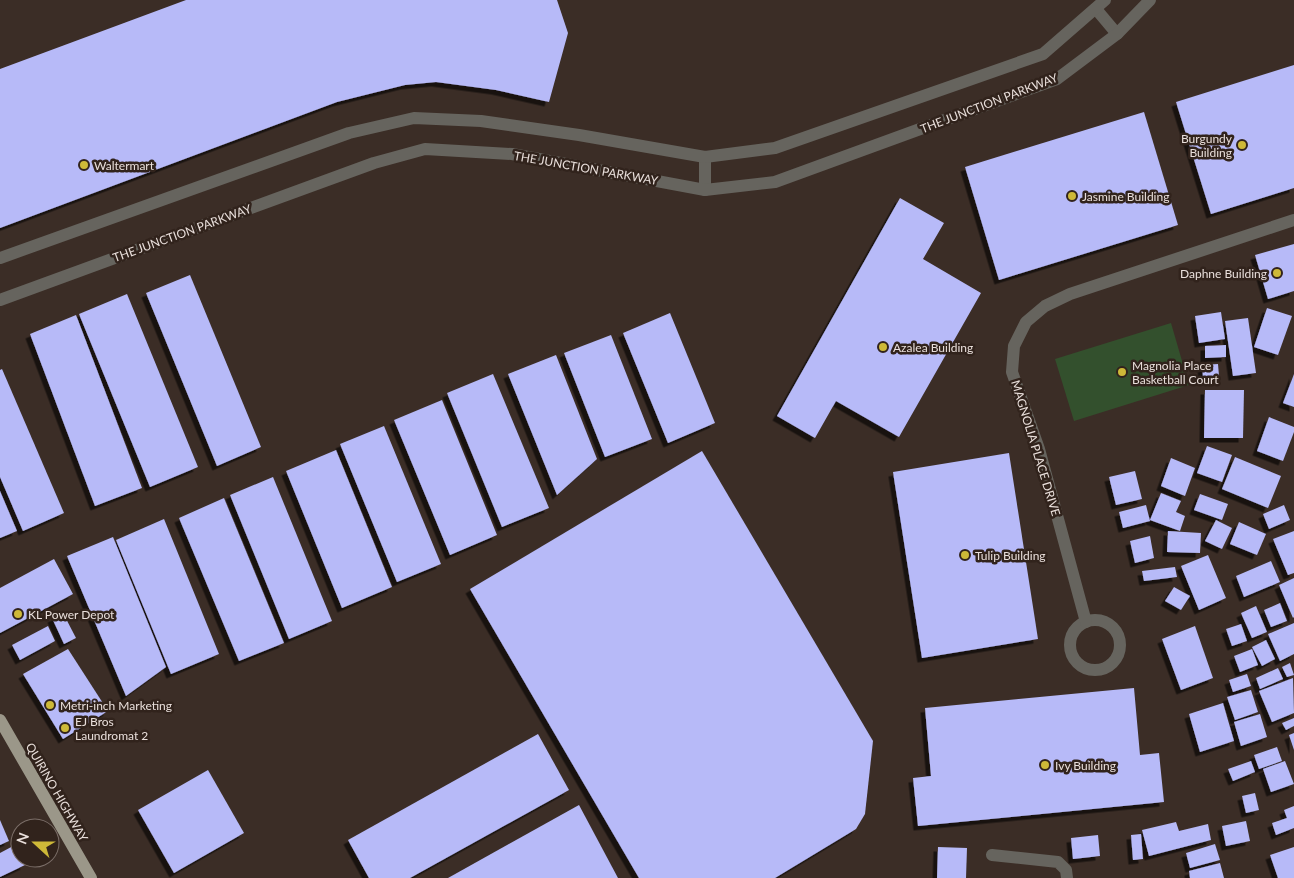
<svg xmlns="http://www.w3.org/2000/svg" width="1294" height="878" font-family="Lato,sans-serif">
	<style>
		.green { fill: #33502d }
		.building { fill: #b7baf8; filter: url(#shadow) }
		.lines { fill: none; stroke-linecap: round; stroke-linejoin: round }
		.minor { stroke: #66645e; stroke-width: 12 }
		.tertiary { stroke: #66645e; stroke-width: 12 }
		.primary { stroke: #9b9789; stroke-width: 12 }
		.poi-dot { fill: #ceb938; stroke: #31231c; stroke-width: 2 }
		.labels { text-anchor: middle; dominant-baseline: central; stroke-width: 5; stroke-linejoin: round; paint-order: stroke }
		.street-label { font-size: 12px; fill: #e9dfdb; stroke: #31231c }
		.poi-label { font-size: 12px; fill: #e9dfdb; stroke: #31231c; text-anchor: start }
	</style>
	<defs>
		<filter id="shadow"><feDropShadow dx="-4.5" dy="4.5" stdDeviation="0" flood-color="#0009"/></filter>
	</defs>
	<rect width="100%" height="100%" fill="#3b2d26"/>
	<path class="green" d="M1171 323 1189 385 1074 421 1055 359Z"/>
	<g class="building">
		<path d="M186 0H557L568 33 549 102 496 90 436 82 405 85 337 102 0 228V69Z"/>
		<path d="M1294 65V188L1211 214 1176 102Z"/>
		<path d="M1144 112 1178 225 999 280 965 167Z"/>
		<path d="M900 198 944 223 923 259 981 293 899 437 836 401 815 438 777 416Z"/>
		<path d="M1294 244V291L1268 299 1255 255Z"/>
		<path d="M190 275 261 447 217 466 146 293Z"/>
		<path d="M127 294 198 467 150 487 79 314Z"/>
		<path d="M1267 308 1292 316 1278 355 1254 347Z"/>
		<path d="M1221 312 1225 339 1199 343 1195 316Z"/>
		<path d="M670 313 715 423 668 443 623 333Z"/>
		<path d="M76 315 142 488 95 506 30 334Z"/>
		<path d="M1248 318 1256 373 1233 376 1225 321Z"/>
		<path d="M611 335 652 439 605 457 564 353Z"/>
		<path d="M1226 345V357L1205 358V346Z"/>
		<path d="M556 355 597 459 557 495 508 374Z"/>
		<path d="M1218 364 1219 376 1203 377 1202 365Z"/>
		<path d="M2 369 64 513 23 531 0 477V370Z"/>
		<path d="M493 374 549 508 502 527 447 393Z"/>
		<path d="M1294 374V407L1283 403Z"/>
		<path d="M1205 390H1244L1243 438H1204Z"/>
		<path d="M442 400 497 535 450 555 394 420Z"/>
		<path d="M1269 417 1294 427V432L1283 461 1257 451Z"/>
		<path d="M384 426 441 564 397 582 340 444Z"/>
		<path d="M1207 446 1232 455 1222 482 1197 473Z"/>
		<path d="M336 450 392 587 342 608 286 471Z"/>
		<path d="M702 451 873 741 865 814 856 829 775 878H639L470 589Z"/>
		<path d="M1009 453 1038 639 922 658 893 472Z"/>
		<path d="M1235 457 1281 476 1268 508 1222 489Z"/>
		<path d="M1171 458 1195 468 1185 496 1161 486Z"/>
		<path d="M1135 471 1142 499 1116 505 1109 477Z"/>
		<path d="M273 477 332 621 289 639 230 495Z"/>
		<path d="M0 491 17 531 0 538Z"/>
		<path d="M1161 493 1181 501 1176 512 1185 516 1180 531 1150 520Z"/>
		<path d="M1200 494 1228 504 1222 520 1194 510Z"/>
		<path d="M224 498 284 643 239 661 179 518Z"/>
		<path d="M1146 505 1150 521 1123 528 1119 512Z"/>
		<path d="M1284 505 1290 520 1269 529 1263 514Z"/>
		<path d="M164 519 219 654 171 674 116 540Z"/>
		<path d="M1216 520 1232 528 1222 549 1205 541Z"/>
		<path d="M1239 522 1266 534 1257 555 1230 544Z"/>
		<path d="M1168 531 1201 533 1200 553 1167 552Z"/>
		<path d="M1294 531V573L1288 575 1273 539Z"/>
		<path d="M1150 536 1154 558 1135 563 1130 541Z"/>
		<path d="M113 537 166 667 126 696 67 556Z"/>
		<path d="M1208 555 1226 598 1199 610 1181 566Z"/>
		<path d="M54 559 73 594 0 633V588Z"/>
		<path d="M1271 561 1280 582 1244 597 1236 576Z"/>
		<path d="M1175 567 1177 577 1144 581 1142 571Z"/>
		<path d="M1294 578V617L1293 618 1279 585Z"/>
		<path d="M1174 587 1190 596 1181 610 1165 601Z"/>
		<path d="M1280 603 1287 621 1271 627 1264 610Z"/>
		<path d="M1256 606 1267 632 1252 638 1241 613Z"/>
		<path d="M63 613 76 638 64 644 52 618Z"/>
		<path d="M1294 623V654L1280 661 1268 634Z"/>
		<path d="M1241 624 1247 641 1232 646 1226 629Z"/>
		<path d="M48 626 55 641 20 660 12 645Z"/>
		<path d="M1195 626 1213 678 1181 690 1162 639Z"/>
		<path d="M1266 640 1275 659 1262 666 1252 647Z"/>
		<path d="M68 649 108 711 63 739 23 674Z"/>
		<path d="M1252 649 1258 665 1240 672 1234 656Z"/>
		<path d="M1290 663 1294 675 1287 677 1282 667Z"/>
		<path d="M1278 668 1283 679 1260 689 1256 678Z"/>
		<path d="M1247 674 1251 686 1233 692 1229 680Z"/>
		<path d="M1293 678 1294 713 1272 722 1259 691Z"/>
		<path d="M1134 688 1140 755 1159 753 1164 802 918 826 913 778 931 776 925 708Z"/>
		<path d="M1251 690 1258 712 1235 720 1227 697Z"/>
		<path d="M1223 703 1234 741 1200 752 1189 714Z"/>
		<path d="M1260 714 1267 737 1241 746 1234 722Z"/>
		<path d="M1294 718V726L1286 730 1282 723Z"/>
		<path d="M1294 733V750L1289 735Z"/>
		<path d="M538 734 569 790 410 878H369L348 840Z"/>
		<path d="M1277 747 1282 761 1259 769 1254 755Z"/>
		<path d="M1251 761 1255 772 1233 781 1228 769Z"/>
		<path d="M1285 761 1294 784 1271 792 1263 769Z"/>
		<path d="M208 770 244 833 174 873 138 810Z"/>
		<path d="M1255 793 1259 810 1246 813 1242 796Z"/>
		<path d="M579 805 618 878H448Z"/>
		<path d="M1294 806V828L1276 835 1272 823 1287 818 1284 810Z"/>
		<path d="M0 820 9 841 0 845Z"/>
		<path d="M1246 821 1250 841 1226 846 1222 826Z"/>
		<path d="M1176 822 1179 831 1208 824 1211 840 1149 856 1142 830Z"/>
		<path d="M1141 834 1143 859 1133 860 1131 835Z"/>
		<path d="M1098 835 1100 856 1073 859 1071 838Z"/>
		<path d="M1215 844 1220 860 1190 868 1186 853Z"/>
		<path d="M15 845 20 858 25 865 0 877V853Z"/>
		<path d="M938 847 967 848 966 878H937Z"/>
		<path d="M1294 847V878H1278L1270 855Z"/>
		<path d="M1220 863 1224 878H1190L1189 871Z"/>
	</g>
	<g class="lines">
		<g class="minor">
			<circle cx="1095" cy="645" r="25"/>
			<path d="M1086 622 1039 449 1012 372 1014 346 1026 322 1045 306 1070 294 1294 220"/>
			<path d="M992 855 1058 862 1066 870 1067 878"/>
		</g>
		<g class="tertiary">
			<path d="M1096 9 1117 34"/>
			<path d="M705 190V157"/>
			<path d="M0 258 349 133 414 118 481 121 579 135 705 157 775 148 1043 54 1105 0"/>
			<path d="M0 300 374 163 425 149 512 154 705 190 775 182 1057 79 1117 34 1150 0"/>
		</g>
		<path class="primary" d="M0 720 91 878"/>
	</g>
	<g class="poi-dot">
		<circle cx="1242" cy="145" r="5"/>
		<circle cx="84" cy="165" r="5"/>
		<circle cx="1072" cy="196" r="5"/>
		<circle cx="1277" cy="273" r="5"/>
		<circle cx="883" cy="347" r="5"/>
		<circle cx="1122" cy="372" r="5"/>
		<circle cx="965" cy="555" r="5"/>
		<circle cx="18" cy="614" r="5"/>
		<circle cx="50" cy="705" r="5"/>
		<circle cx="65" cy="728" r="5"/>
		<circle cx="1045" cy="765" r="5"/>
	</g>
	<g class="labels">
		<g class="street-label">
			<text transform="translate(989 103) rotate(-21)">THE JUNCTION PARKWAY</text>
			<text transform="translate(586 168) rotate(10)">THE JUNCTION PARKWAY</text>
			<text transform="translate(182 233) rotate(-20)">THE JUNCTION PARKWAY</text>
			<text transform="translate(1036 448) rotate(73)">MAGNOLIA PLACE DRIVE</text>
			<text transform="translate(57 792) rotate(60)">QUIRINO HIGHWAY</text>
		</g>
		<g class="poi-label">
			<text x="1232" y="138" text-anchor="end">Burgundy<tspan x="1232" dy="14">Building</tspan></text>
			<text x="94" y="165">Waltermart</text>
			<text x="1082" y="196">Jasmine Building</text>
			<text x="1267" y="273" text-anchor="end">Daphne Building</text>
			<text x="893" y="347">Azalea Building</text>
			<text x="1132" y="365">Magnolia Place<tspan x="1132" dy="14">Basketball Court</tspan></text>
			<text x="975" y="555">Tulip Building</text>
			<text x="28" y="614">KL Power Depot</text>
			<text x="60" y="705">Metri-inch Marketing</text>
			<text x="75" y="721">EJ Bros<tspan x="75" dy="14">Laundromat 2</tspan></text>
			<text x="1055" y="765">Ivy Building</text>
		</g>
	</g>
	<g transform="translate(35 843) rotate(291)"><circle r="24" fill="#31231c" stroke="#7b6e68"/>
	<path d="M0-4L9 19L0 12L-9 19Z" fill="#ceb938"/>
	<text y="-8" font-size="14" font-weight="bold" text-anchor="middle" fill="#e9dfdb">N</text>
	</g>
</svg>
